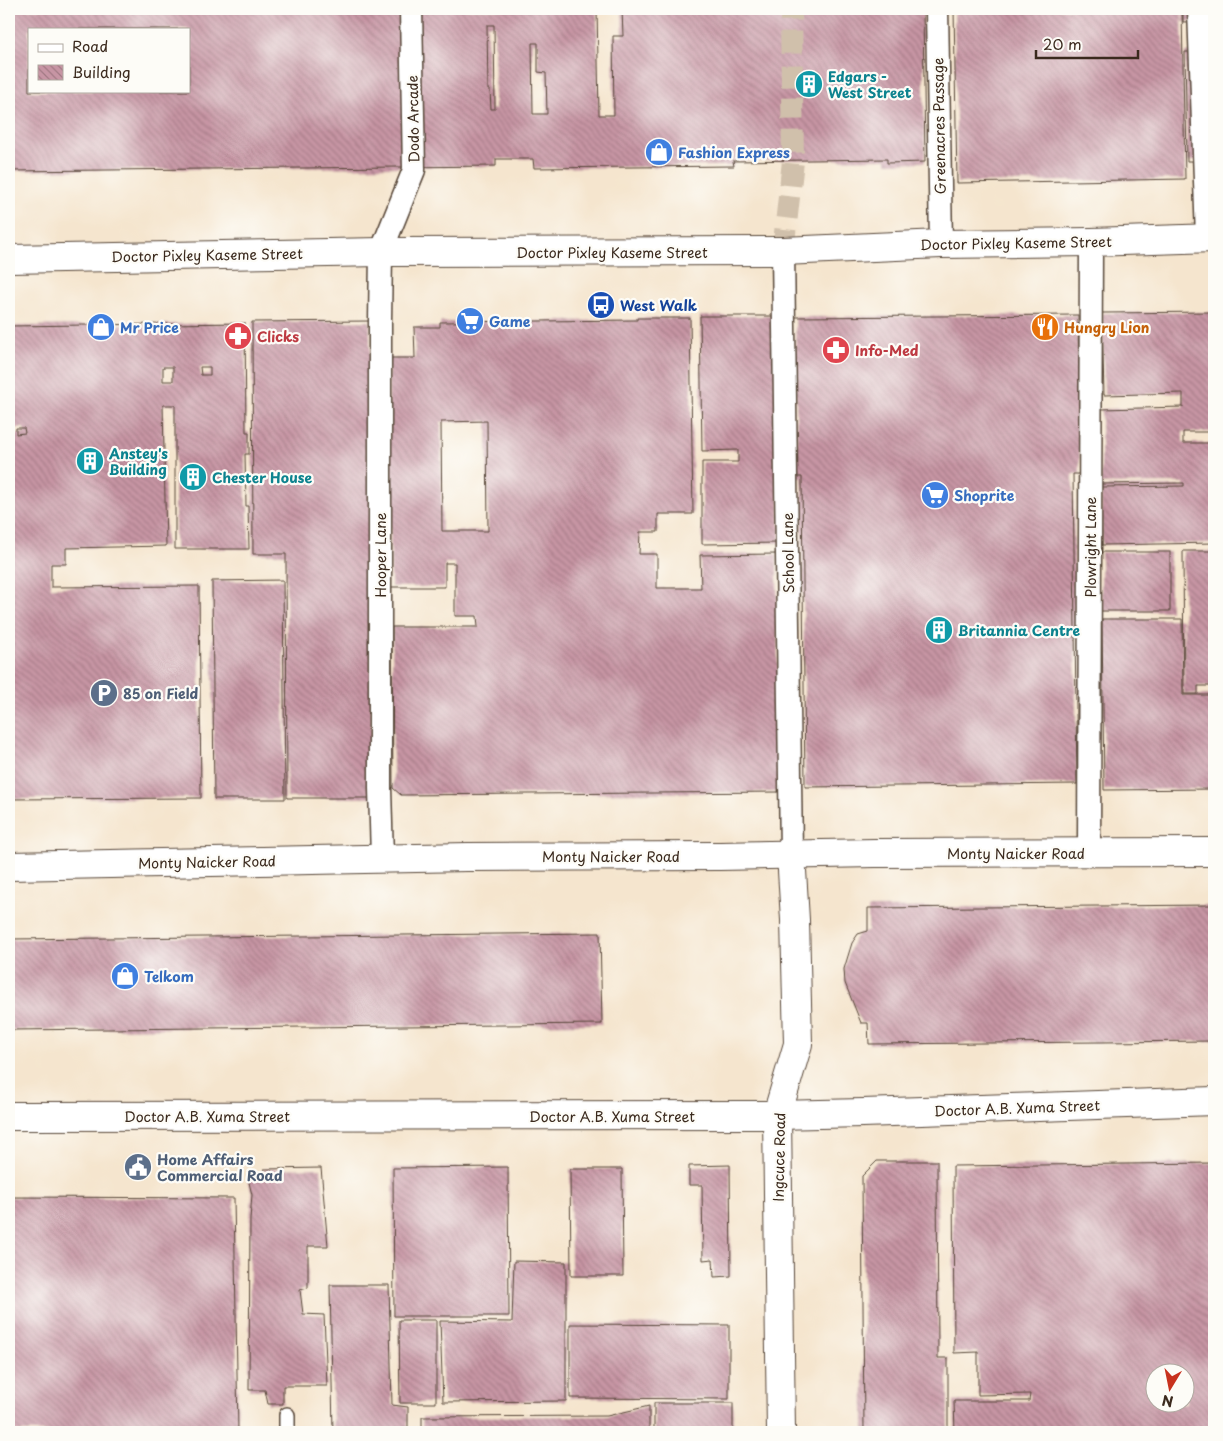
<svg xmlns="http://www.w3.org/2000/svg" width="1223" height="1441" font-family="'Playpen Sans',sans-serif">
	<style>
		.building { fill: url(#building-back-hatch); fill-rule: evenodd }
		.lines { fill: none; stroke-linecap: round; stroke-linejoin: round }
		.pedestrian-tunnel { stroke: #d0c0ab; stroke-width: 22; stroke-dasharray: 22 11; stroke-linecap: butt }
		.service-casing { stroke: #574638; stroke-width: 18 }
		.pedestrian-casing { stroke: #574638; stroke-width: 25 }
		.tertiary-casing { stroke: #574638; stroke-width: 30 }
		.secondary-casing { stroke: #574638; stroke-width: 30 }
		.primary-casing { stroke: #574638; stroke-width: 30 }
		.service { stroke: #fff; stroke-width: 15 }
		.pedestrian { stroke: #fff; stroke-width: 22 }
		.tertiary { stroke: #fff; stroke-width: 28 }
		.secondary { stroke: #fff; stroke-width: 28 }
		.primary { stroke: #fff; stroke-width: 28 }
		.labels { text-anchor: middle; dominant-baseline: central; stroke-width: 4.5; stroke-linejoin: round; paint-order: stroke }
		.culture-label { font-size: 14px; font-weight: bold; fill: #0d838f; stroke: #fdfcf7; text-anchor: start }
		.street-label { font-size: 14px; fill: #3b2a1e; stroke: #fdfcf7 }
		.shop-label { font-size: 14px; font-weight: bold; fill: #366cbe; stroke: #fdfcf7; text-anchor: start }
		.transit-label { font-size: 14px; font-weight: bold; fill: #164399; stroke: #fdfcf7; text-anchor: start }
		.food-label { font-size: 14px; font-weight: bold; fill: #c56008; stroke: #fdfcf7; text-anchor: start }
		.health-label { font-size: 14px; font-weight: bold; fill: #be3a42; stroke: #fdfcf7; text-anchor: start }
		.service-label { font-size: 14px; font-weight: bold; fill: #4e5e75; stroke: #fdfcf7; text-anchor: start }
	</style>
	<defs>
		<pattern id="building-back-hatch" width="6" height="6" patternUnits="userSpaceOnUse" patternTransform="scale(1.25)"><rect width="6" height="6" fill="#c795a4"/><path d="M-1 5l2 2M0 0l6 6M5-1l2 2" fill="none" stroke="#a37a85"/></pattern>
	</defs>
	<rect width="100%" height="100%" fill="#fdfcf7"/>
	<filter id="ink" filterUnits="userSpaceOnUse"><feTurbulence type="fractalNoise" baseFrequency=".02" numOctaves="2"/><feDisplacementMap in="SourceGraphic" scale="10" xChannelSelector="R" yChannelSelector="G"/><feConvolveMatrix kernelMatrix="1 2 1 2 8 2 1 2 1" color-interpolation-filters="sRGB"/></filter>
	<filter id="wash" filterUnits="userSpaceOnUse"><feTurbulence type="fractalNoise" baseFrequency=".0096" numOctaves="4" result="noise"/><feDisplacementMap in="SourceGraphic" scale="20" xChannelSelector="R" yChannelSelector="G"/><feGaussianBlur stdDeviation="1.12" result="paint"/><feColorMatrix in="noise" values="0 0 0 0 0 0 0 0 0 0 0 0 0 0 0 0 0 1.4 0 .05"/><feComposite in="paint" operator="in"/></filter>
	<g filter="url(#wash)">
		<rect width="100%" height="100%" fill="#f5e5ce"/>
		<g id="blocks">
			<g class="building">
				<path d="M9 9H597L599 115H614L613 36H623L622 9H923L925 162 887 163V159L733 161 734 166 534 168 533 159H496V166L9 171ZM487 25H494L495 109H491L490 90H488ZM29 29H189V91H29ZM532 43H538V72L546 73 547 114H533Z"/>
				<path d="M954 9H1182L1185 179 957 183Z"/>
				<path d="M1183 9H1214V21L1183 22Z"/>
				<path d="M1185 52H1214V161H1187Z"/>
				<path d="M1214 312V432H1183V443H1214V543L1102 545 1101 487 1184 486V483L1101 484V409L1183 407V393L1104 395 1102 313Z"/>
				<path d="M1078 315 1080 474H1073L1077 784 805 787 802 477H797L795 317Z"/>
				<path d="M700 316H778L780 543 702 544V462H738V450L702 451Z"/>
				<path d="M637 318H690L693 514H658V532H640L639 554H657V588H701L700 555 777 554 779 792 401 795 393 788 392 627H478L477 616H455V563H445V587H391L388 358H415L414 327H440V322L637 320ZM487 421 488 531H442L441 422Z"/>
				<path d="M370 321 372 798H287L286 554H253L252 322Z"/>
				<path d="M245 323 246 432H249V454H245L246 506H248L249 549H175V405H163L166 546 66 548V564H51V587L199 586 201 798 9 799V326ZM163 367H173V381H163ZM200 367H210V375H201ZM16 428H24L25 433 16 434Z"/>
				<path d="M1183 551H1214V686H1198V694H1184Z"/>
				<rect x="1101" y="552" width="69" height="59"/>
				<path d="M283 580 285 799H214L212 581Z"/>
				<path d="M1102 619H1182L1183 695H1214V789L1104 790Z"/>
				<path d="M1214 905V1041L869 1044 868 1023H861L845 983 844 969 852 943 858 934 868 931V908Z"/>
				<path d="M600 933 602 1024 9 1030V939Z"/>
				<path d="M877 1161H937L938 1358H948V1432H864L862 1176Z"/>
				<path d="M1214 1163V1432H955L954 1401H1029L1030 1394 978 1395V1352L954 1353 953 1166ZM1156 1374H1186V1404H1156Z"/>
				<path d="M730 1165 731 1276 714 1277 713 1259 703 1260 702 1185H689V1166Z"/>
				<path d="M508 1167 509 1316H394L393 1168Z"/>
				<path d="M321 1168 328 1246H308V1288L300 1290 303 1314 324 1315 327 1386H283V1404H268L265 1390H249L250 1219 252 1195 247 1174 262 1177 264 1169Z"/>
				<path d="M570 1169H622L623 1276H571Z"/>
				<path d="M9 1197 234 1198 238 1432H9Z"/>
				<path d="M514 1261 566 1262V1401L443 1402 440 1321 512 1322Z"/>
				<path d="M330 1285H389L392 1405 408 1407V1432H333Z"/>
				<path d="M399 1320H436V1403H400Z"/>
				<path d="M570 1324 729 1325V1399L570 1398Z"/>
				<rect x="654" y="1403" width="79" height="29"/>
				<path d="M649 1406V1432H422V1417L607 1416Z"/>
			</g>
		</g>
	</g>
	<g filter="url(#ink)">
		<use href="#blocks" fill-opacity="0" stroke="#574638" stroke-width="1"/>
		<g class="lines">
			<path class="pedestrian-tunnel" d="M783 251 793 161 791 9"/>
			<defs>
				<path id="service" d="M287 1415V1432"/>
				<g id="pedestrian">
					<path d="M937 9 941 244"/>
					<path d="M1199 9 1207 238"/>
					<path d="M783 251 791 854"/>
					<path d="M1089 853 1091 242"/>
					<path d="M382 858 380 788V322L381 252 414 170 411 9"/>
				</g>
				<path id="tertiary" d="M781 1432 777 1115 798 1044 795 920 791 854"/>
				<path id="secondary" d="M9 259 381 252 783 251 941 244 1091 242 1214 238"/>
				<g id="primary">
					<path d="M9 866 468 857 720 856 875 853 1214 852"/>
					<path d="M9 1116 777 1115 863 1113 1214 1101"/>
				</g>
			</defs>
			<use href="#service" class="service-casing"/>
			<use href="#pedestrian" class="pedestrian-casing"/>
			<use href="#tertiary" class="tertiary-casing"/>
			<use href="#secondary" class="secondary-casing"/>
			<use href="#primary" class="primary-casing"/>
			<use href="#service" class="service"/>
			<use href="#pedestrian" class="pedestrian"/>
			<use href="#tertiary" class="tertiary"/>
			<use href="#secondary" class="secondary"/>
			<use href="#primary" class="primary"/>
		</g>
	</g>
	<defs>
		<symbol id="building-disc" viewBox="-11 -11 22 22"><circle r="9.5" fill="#0f9aa8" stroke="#fdfcf7"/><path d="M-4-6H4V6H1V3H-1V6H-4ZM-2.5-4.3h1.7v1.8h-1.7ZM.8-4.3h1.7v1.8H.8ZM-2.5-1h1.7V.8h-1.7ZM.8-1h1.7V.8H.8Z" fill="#fff"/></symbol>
		<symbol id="shop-disc" viewBox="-11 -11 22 22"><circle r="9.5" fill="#3f7fe0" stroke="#fdfcf7"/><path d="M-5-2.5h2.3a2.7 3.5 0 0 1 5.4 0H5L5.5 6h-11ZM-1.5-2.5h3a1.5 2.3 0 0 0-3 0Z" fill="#fff"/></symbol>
		<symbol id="bus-disc" viewBox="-11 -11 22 22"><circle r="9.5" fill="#1a4fb4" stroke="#fdfcf7"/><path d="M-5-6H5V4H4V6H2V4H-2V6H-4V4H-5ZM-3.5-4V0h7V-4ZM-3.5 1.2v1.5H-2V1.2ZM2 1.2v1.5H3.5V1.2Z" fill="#fff"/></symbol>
		<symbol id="supermarket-disc" viewBox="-11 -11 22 22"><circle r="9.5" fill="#3f7fe0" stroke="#fdfcf7"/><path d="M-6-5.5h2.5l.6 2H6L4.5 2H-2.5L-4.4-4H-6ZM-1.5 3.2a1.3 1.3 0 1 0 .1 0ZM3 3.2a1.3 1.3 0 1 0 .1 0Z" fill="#fff"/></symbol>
		<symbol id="restaurant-disc" viewBox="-11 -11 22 22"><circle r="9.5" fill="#e8710a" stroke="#fdfcf7"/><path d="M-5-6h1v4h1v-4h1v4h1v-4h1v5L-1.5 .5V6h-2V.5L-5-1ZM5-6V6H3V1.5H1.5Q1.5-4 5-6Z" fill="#fff"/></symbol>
		<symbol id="pharmacy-disc" viewBox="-11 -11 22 22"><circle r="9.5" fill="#e0444e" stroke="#fdfcf7"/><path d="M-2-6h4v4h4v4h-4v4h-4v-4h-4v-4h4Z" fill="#fff"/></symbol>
		<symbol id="parking-disc" viewBox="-11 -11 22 22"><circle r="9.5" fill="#5c6f8a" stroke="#fdfcf7"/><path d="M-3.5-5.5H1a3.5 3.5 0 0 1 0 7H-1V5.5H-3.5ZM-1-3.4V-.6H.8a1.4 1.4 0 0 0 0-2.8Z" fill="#fff"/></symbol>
		<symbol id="civic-disc" viewBox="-11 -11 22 22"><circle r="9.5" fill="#5c6f8a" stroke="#fdfcf7"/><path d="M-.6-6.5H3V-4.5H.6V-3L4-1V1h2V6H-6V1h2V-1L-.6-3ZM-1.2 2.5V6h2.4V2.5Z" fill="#fff"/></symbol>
	</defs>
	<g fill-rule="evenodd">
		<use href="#building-disc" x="793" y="68" width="32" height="32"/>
		<use href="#shop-disc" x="643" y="136" width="32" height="32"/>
		<use href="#bus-disc" x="585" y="289" width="32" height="32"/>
		<use href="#supermarket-disc" x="454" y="305" width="32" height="32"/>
		<use href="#shop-disc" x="85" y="311" width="32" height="32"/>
		<use href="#restaurant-disc" x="1029" y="311" width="32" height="32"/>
		<use href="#pharmacy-disc" x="222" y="320" width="32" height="32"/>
		<use href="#pharmacy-disc" x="820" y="334" width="32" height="32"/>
		<use href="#building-disc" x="74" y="445" width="32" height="32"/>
		<use href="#building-disc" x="177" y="461" width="32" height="32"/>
		<use href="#supermarket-disc" x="919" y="479" width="32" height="32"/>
		<use href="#building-disc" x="923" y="614" width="32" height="32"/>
		<use href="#parking-disc" x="88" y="677" width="32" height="32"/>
		<use href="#shop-disc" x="109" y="960" width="32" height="32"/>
		<use href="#civic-disc" x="122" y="1151" width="32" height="32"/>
	</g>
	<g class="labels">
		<g class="culture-label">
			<text x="828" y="76">Edgars -<tspan x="828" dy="16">West Street</tspan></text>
			<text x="109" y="453">Anstey's<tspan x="109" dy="16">Building</tspan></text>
			<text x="212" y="477">Chester House</text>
			<text x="958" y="630">Britannia Centre</text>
		</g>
		<g class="street-label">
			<text transform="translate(413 119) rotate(-91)">Dodo Arcade</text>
			<text transform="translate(939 126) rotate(-91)">Greenacres Passage</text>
			<text transform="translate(1016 243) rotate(-1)">Doctor Pixley Kaseme Street</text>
			<text x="612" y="252">Doctor Pixley Kaseme Street</text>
			<text transform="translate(207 255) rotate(-1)">Doctor Pixley Kaseme Street</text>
			<text transform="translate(1090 547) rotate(-90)">Plowright Lane</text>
			<text transform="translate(788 553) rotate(-91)">School Lane</text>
			<text transform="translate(380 555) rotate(-90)">Hooper Lane</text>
			<text x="1016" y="853">Monty Naicker Road</text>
			<text x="611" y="856">Monty Naicker Road</text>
			<text transform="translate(207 862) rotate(-1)">Monty Naicker Road</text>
			<text transform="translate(1017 1108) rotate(-2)">Doctor A.B. Xuma Street</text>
			<text x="207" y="1116">Doctor A.B. Xuma Street</text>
			<text x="612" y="1116">Doctor A.B. Xuma Street</text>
			<text transform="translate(779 1157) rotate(-89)">Ingcuce Road</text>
		</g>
		<g class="shop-label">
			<text x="678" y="152">Fashion Express</text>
			<text x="489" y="321">Game</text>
			<text x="120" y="327">Mr Price</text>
			<text x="954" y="495">Shoprite</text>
			<text x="144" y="976">Telkom</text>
		</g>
		<g class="transit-label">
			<text x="620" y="305">West Walk</text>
		</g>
		<g class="food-label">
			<text x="1064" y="327">Hungry Lion</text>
		</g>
		<g class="health-label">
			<text x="257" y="336">Clicks</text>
			<text x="855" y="350">Info-Med</text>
		</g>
		<g class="service-label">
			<text x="123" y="693">85 on Field</text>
			<text x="157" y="1159">Home Affairs<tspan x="157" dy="16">Commercial Road</tspan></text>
		</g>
	</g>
	<rect width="1223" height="1441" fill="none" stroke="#fdfcf7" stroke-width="30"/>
	<rect x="28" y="28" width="162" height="65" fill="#fdfcf7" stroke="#afa8a0"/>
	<rect x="38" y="44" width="25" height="8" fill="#ffffff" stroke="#afa8a0"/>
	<text x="72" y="52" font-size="15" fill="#3b2a1e">Road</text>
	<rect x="38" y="65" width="25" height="15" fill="url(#building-back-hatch)" stroke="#afa8a0"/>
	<text x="72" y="78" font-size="15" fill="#3b2a1e">Building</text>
	<g transform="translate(1170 1388) rotate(190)"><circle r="24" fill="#fdfcf7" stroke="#afa8a0"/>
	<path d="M0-4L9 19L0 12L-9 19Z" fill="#c8321e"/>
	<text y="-8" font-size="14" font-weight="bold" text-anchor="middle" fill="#3b2a1e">N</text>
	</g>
	<path d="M1036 50v8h102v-8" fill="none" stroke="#3b2a1e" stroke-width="2.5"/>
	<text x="1043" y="50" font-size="15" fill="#3b2a1e" stroke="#fdfcf7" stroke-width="4" paint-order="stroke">20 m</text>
</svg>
